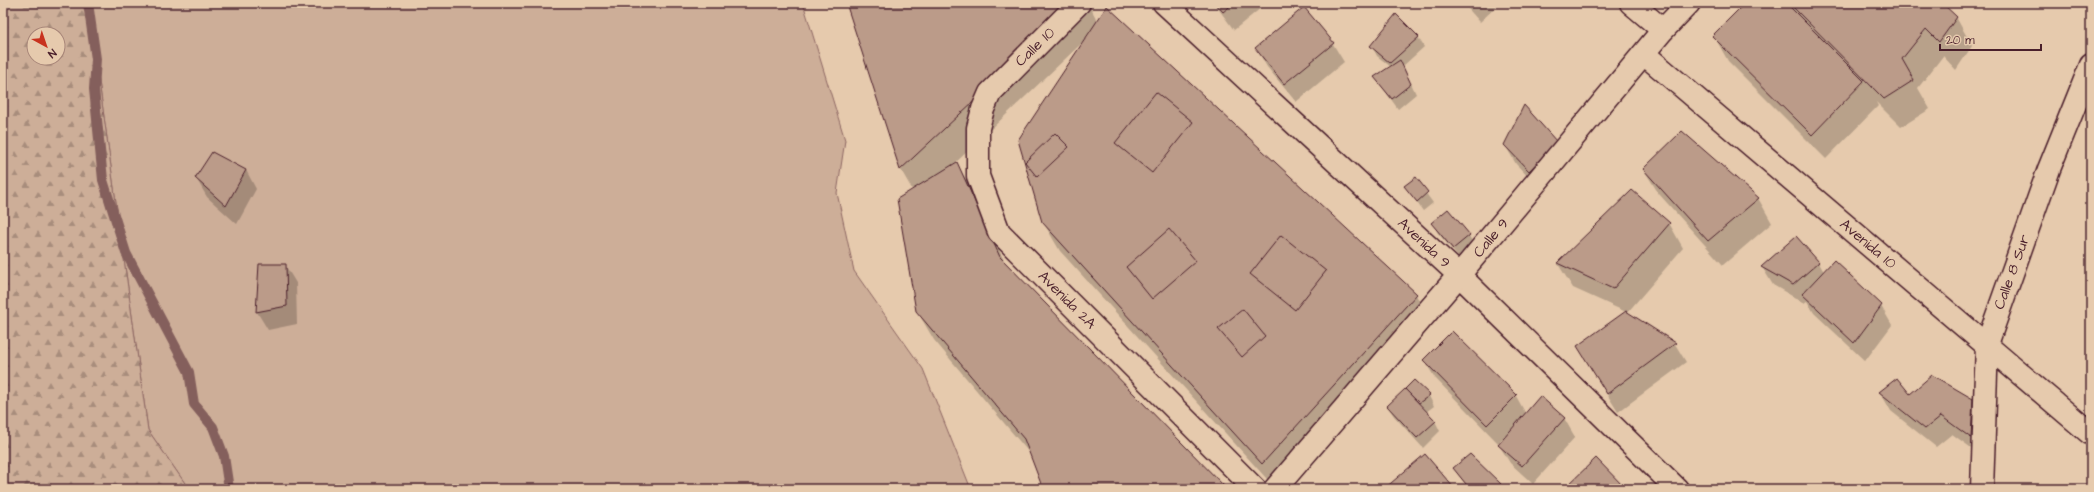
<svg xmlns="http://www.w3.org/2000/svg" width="2094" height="492" font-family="'Architects Daughter',sans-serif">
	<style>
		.grass { fill: #cdae98; stroke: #8c6662 }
		.forest { fill: url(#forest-firs); stroke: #8c6662; fill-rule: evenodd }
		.shadow { fill: #0003 }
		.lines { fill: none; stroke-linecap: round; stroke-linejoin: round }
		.stream { stroke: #845f5c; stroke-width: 10 }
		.building { fill: #bb9b89; stroke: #4a1f2b }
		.street-casing { stroke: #4a1f2b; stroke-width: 25 }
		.street { stroke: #e6caad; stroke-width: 22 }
		.labels { text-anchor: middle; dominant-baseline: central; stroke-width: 3; stroke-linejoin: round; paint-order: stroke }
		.street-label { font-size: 15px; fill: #4a1f2b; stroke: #e6caad }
	</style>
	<defs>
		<pattern id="forest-firs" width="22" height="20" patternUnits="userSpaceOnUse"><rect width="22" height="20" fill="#cdae98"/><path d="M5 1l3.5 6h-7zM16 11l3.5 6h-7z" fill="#a88d7c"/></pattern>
	</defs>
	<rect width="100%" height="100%" fill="#e6caad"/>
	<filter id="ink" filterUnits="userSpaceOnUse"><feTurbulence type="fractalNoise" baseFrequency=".025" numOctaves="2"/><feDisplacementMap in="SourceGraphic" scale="8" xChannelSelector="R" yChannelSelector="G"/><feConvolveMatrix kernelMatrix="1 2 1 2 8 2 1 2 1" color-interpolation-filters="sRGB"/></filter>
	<g filter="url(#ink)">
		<path class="grass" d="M88 3H803L845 140 837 193 854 271 923 369 971 489H189L148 430Z"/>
		<path class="forest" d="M3 3H88L148 430 189 489H3ZM34 34H58V58H34Z"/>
		<g class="shadow">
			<path d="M847 3H1088L1098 22 1416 295 1432 323 1281 489H1276L1060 251 1043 222 1083 42 952 166 957 163 973 192 1006 265 1226 489H1044L1031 455 934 340 917 311 913 191 901 170Z"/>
			<path d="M1214 3H1267L1234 30Z"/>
			<path d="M1463 3H1500L1480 22Z"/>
			<path d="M1747 3H1940L1956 17 1972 46 1956 70 1943 56 1918 88 1930 109 1901 127 1876 102 1878 106 1826 159 1728 61 1714 36Z"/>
			<path d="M1304 9 1333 44 1344 62 1296 102 1267 67 1256 48Z"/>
			<path d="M1418 37 1424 47 1403 66 1416 94 1398 109 1375 77 1391 67 1377 56 1372 46Z"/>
			<path d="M1556 143 1540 189 1516 164 1505 145Z"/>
			<path d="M246 170 256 189 237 224 207 197 196 178Z"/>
			<path d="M1644 170 1758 198 1772 223 1723 265 1659 194Z"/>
			<path d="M1415 178 1433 203 1423 211 1405 186Z"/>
			<path d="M1632 191 1669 223 1683 248 1627 313 1675 344 1686 362 1618 412 1589 365 1626 312 1573 288 1558 264Z"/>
			<path d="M1432 223 1469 236 1475 246 1459 258 1438 233Z"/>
			<path d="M1796 237 1819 263 1824 272 1881 306 1892 325 1865 361 1814 313 1807 301 1804 303 1773 285 1762 267Z"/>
			<path d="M285 265 296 283 297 324 268 330 257 312Z"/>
			<path d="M1424 360 1516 396 1526 414 1564 418 1575 437 1533 484 1510 463 1499 445 1503 440 1502 439 1498 443 1435 378Z"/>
			<path d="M1414 381 1429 396 1434 406 1426 412 1435 421 1440 431 1423 448 1394 416 1388 407Z"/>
			<path d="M1880 392 1972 400 1983 419 1981 455 1952 434 1936 447 1891 411Z"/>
			<path d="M1425 455 1454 489H1386Z"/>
			<path d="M1454 469 1500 485 1502 489H1469Z"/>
		</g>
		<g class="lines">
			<path class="stream" d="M88 3 96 59 94 89 103 180 126 253 189 372 194 404 213 427 224 456 229 489"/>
		</g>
		<g class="building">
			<path d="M846 3H1079L900 170Z"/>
			<path d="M1215 3H1234L1223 12Z"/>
			<path d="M1745 3H1786L1864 81 1812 135 1712 36Z"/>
			<path d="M1789 3H1942L1957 17 1939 42 1926 29 1902 59 1914 80 1884 99Z"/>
			<path d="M1107 6 1417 294 1262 464 1042 222 1018 140Z"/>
			<path d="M1304 7 1334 43 1284 84 1255 48Z"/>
			<path d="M1396 14 1419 37 1390 63 1370 46Z"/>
			<path d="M1400 60 1411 84 1392 99 1374 77Z"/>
			<path d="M1156 92 1193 122 1152 173 1115 143Z"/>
			<path d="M1524 105 1557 142 1529 171 1504 145Z"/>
			<path d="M1682 131 1759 198 1708 241 1643 169Z"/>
			<path d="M1055 133 1069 147 1037 177 1025 162Z"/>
			<path d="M212 152 246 170 226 206 195 178Z"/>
			<path d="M957 162 1000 257 1227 489H1043L1024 439 916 311 897 199Z"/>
			<path d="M1416 177 1428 192 1417 202 1404 186Z"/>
			<path d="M1632 190 1670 223 1613 289 1557 263Z"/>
			<path d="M1448 209 1470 235 1453 249 1431 223Z"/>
			<path d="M1169 229 1196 261 1152 299 1126 267Z"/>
			<path d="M1281 235 1326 271 1295 310 1250 274Z"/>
			<path d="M1796 236 1819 262 1793 285 1761 267Z"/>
			<path d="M1834 260 1882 305 1854 343 1802 294Z"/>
			<path d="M259 264H286L287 306 256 312Z"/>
			<path d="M1243 309 1265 336 1242 357 1218 329Z"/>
			<path d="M1626 311 1676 343 1607 394 1577 346Z"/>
			<path d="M1452 331 1517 395 1487 425 1423 360Z"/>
			<path d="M1932 375 1973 399 1971 438 1941 416 1925 429 1879 392 1897 378 1910 394Z"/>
			<path d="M1414 380 1430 395 1419 403 1405 389Z"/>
			<path d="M1405 389 1436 421 1417 438 1387 406Z"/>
			<path d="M1540 396 1565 418 1522 466 1498 445Z"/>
			<path d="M1425 454 1454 488 1384 489Z"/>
			<path d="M1470 454 1501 484 1496 489H1470L1453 468Z"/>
			<path d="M1596 458 1626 489H1564Z"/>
		</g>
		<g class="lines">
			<defs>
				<g id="street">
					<path d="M1079 3 990 93 983 109 978 128V176L999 232 1255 489"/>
					<path d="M1164 3 1459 275 1677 489"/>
					<path d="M1631 3 1663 30"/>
					<path d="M1644 54 2091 434"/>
					<path d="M1275 489 1459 275 1663 30 1689 3"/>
					<path d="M1982 489 1987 344 2049 169 2091 65"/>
				</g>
			</defs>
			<use href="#street" class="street-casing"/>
			<use href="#street" class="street"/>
		</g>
	</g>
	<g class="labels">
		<g class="street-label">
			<text transform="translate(1035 47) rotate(-44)">Calle 10</text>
			<text transform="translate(1491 238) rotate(-50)">Calle 9</text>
			<text transform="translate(1424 243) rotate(43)">Avenida 9</text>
			<text transform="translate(1868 244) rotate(40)">Avenida 10</text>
			<text transform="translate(2012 272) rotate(-70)">Calle 8 Sur</text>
			<text transform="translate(1067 300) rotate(45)">Avenida 2A</text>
		</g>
	</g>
	<rect width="2094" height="492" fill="none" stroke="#e6caad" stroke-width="16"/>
	<rect x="8" y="8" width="2078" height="476" fill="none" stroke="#4a1f2b" stroke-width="1.5" filter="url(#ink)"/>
	<g transform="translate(46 46) rotate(140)"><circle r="19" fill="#e6caad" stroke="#a88679"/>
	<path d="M0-3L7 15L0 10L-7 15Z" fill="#c8321e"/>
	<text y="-6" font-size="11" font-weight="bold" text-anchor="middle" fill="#4a1f2b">N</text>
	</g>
	<path d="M1940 44v6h101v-6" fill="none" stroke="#4a1f2b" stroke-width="2"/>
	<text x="1946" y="44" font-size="12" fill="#4a1f2b" stroke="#e6caad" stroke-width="3" paint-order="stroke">20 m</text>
</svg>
